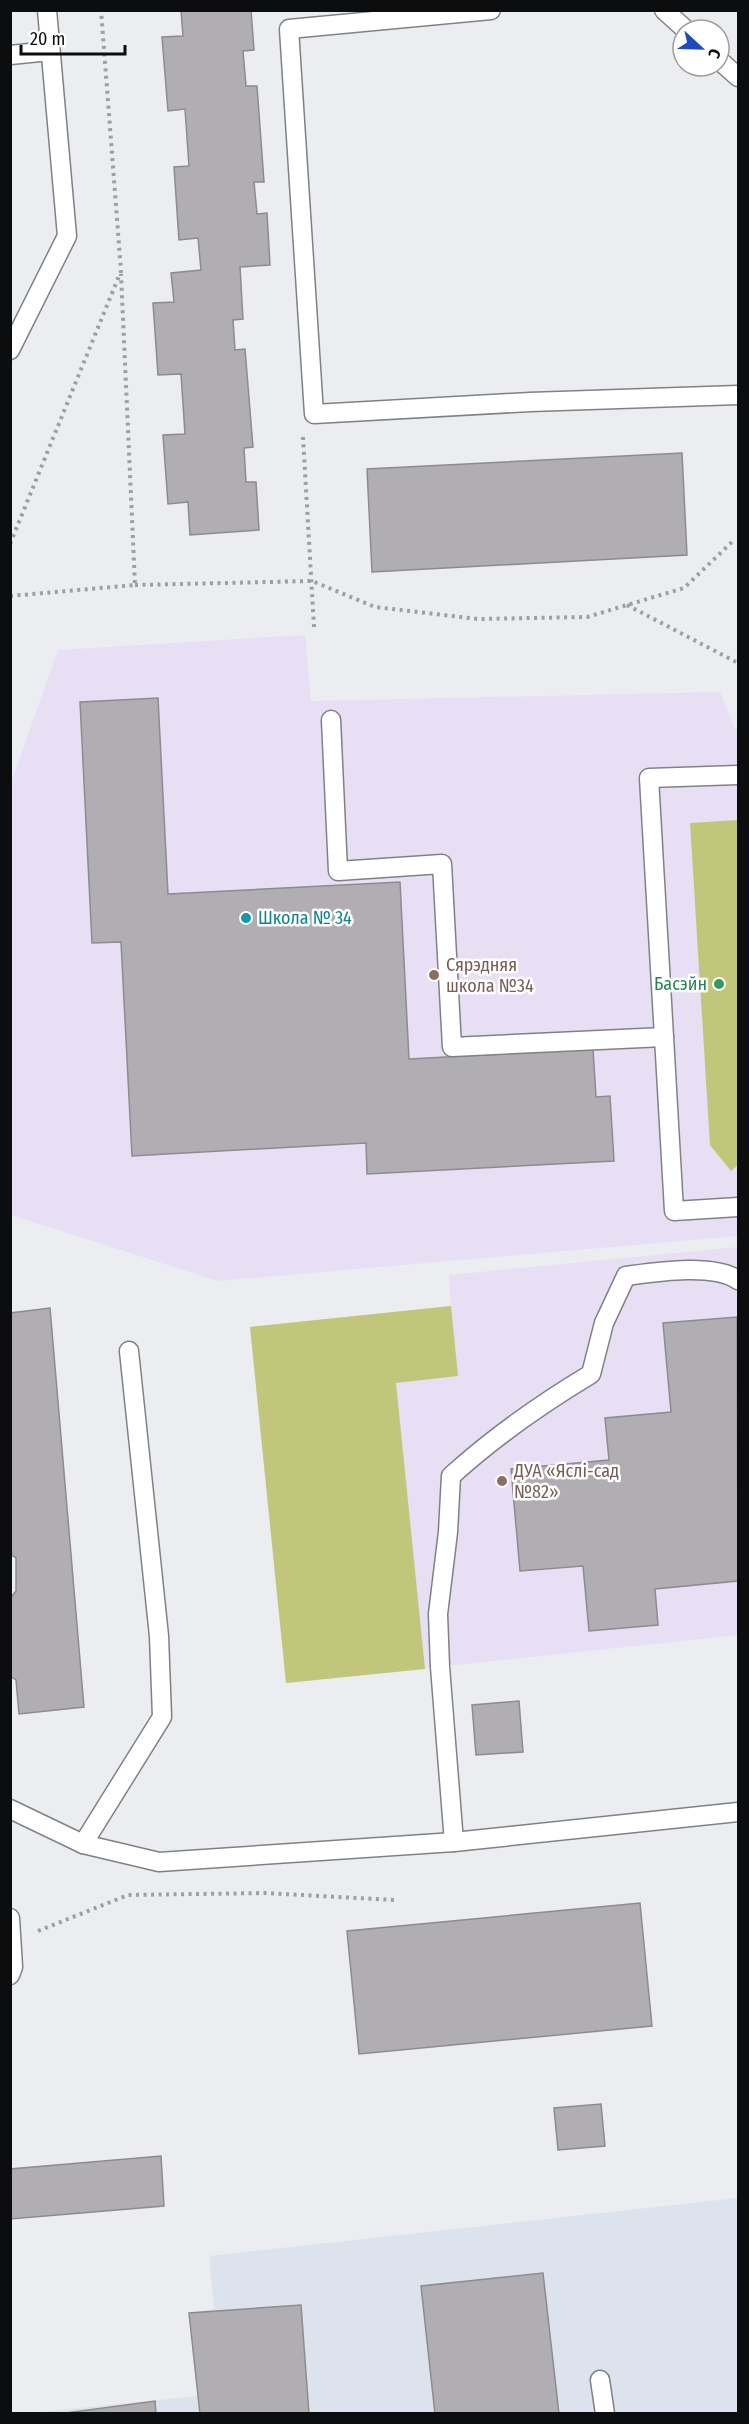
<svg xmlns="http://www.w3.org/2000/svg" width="749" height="2424" font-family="'Fira Sans Condensed',sans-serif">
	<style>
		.built { fill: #dce3ed }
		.education { fill: #e8dff4 }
		.green { fill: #c1c67a }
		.building { fill: #b0aeb2; stroke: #8d8b8e; stroke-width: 1.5 }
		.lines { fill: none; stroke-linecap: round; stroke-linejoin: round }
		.service-casing { stroke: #7f8285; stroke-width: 21 }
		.path { stroke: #9d9fa2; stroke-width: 4; stroke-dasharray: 3 4.5; stroke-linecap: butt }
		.service { stroke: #fff; stroke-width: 18 }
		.culture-dot { fill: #0f9aa8; stroke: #fff; stroke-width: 2 }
		.education-dot { fill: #8d6e63; stroke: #fff; stroke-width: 2 }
		.leisure-dot { fill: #2e9e5b; stroke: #fff; stroke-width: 2 }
		.labels { text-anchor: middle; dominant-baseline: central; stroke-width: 5; stroke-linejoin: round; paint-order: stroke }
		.culture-label { font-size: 18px; fill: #0d838f; stroke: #fff; text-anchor: start }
		.education-label { font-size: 18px; fill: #785e54; stroke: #fff; text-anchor: start }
		.leisure-label { font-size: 18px; fill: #27864d; stroke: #fff; text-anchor: end }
	</style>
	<rect width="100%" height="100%" fill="#ebedf1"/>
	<path class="built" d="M738 2198V2413L19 2414 198 2396 189 2313 214 2309 209 2256Z"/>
	<g class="education">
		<path d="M305 635 311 701 720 692 735 729H738V1236L218 1281 11 1215V783L58 650Z"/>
		<path d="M738 1247V1635L286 1683 250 1327 451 1306 449 1275Z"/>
	</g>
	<g class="green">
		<path d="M738 820V1165L731 1171 710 1145 690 823Z"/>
		<path d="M451 1306 458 1376 396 1383 425 1669 286 1683 250 1327Z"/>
	</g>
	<g class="building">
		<path d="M181 10H251L254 50 243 51 246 86H257L264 182H254L257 214 267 213 270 265 240 267 243 319 233 320 235 350 245 349 253 447 244 448 246 482H256L259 530 190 535 188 502 168 504 163 435 185 434 181 374 158 375 153 303 174 302 171 273 201 270 198 238 179 240 174 167 189 166 185 109 168 111 162 37 183 36Z"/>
		<path d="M682 453 687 555 372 572 367 469Z"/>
		<path d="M158 698 168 894 400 882 409 1059 593 1049 596 1097 610 1096 614 1161 367 1174 366 1143 132 1156 121 942 92 943 80 702Z"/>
		<path d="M50 1308 84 1707 19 1714 16 1680 10 1676V1598L16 1591V1558L10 1554V1313Z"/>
		<path d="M737 1317 738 1581 655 1589 658 1625 589 1631 583 1566 520 1571 511 1469 609 1460 605 1418 671 1412 663 1323Z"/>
		<path d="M519 1701 523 1752 476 1755 472 1705Z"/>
		<path d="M640 1903 652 2026 359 2054 347 1931Z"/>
		<path d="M601 2104 605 2146 558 2150 554 2108Z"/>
		<path d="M161 2156 164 2206 10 2219V2169Z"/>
		<path d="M543 2273 559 2414H435L421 2286Z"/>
		<path d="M301 2305 309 2414H200L189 2313Z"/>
		<path d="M155 2401 156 2414H58Z"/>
	</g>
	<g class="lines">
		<defs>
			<g id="service">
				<path d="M491 10 289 29 314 414 530 402 738 395"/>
				<path d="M664 10 686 30"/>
				<path d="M10 55 50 51"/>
				<path d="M719 60 738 77"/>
				<path d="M10 350 67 236 47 10"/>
				<path d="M331 720 338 871 442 864 452 1047 664 1037 649 778 738 775"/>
				<path d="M664 1037 674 1211 738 1207"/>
				<path d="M10 1809 83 1844 159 1862 454 1842 738 1812"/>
				<path d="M454 1842 440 1667 438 1614 448 1532 451 1476C494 1437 541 1404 591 1374L604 1323 626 1276C656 1272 713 1263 738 1280"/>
				<path d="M83 1844 162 1717 159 1636 129 1351"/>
				<path d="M10 1918 13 1967 10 1975"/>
				<path d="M600 2380 605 2414"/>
			</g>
		</defs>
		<use href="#service" class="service-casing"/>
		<g class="path">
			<path d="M303 437 314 627"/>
			<path d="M10 544 121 271 101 10"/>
			<path d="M135 585 312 581 375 607 478 619 587 617 684 588 732 542"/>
			<path d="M10 596 135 585 121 274"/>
			<path d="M627 605 738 663"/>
			<path d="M38 1931 128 1895 265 1893 394 1900"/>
		</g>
		<use href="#service" class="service"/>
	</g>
	<circle class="culture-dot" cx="246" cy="918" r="6"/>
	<g class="education-dot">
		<circle cx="434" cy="975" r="6"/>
		<circle cx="502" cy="1481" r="6"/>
	</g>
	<circle class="leisure-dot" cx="719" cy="984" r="6"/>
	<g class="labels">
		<g class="culture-label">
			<text x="258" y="918">Школа № 34</text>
		</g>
		<g class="education-label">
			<text x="446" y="965">Сярэдняя<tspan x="446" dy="21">школа №34</tspan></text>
			<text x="514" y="1471">ДУА «Яслі-сад<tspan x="514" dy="21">№82»</tspan></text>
		</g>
		<g class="leisure-label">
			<text x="707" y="984">Басэйн</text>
		</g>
	</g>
	<rect width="749" height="2424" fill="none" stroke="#0c0d0e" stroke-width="24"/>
	<g transform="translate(701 48) rotate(112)"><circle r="28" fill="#ffffff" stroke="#9e9e9f" stroke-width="1.5"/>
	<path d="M0-4.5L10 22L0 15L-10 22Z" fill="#1e4bb9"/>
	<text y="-9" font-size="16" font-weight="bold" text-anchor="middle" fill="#0c0d0e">С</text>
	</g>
	<path d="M21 45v9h104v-9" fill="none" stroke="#0c0d0e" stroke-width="3"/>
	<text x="30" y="45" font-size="18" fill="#0c0d0e" stroke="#ffffff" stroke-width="4.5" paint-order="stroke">20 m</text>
</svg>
